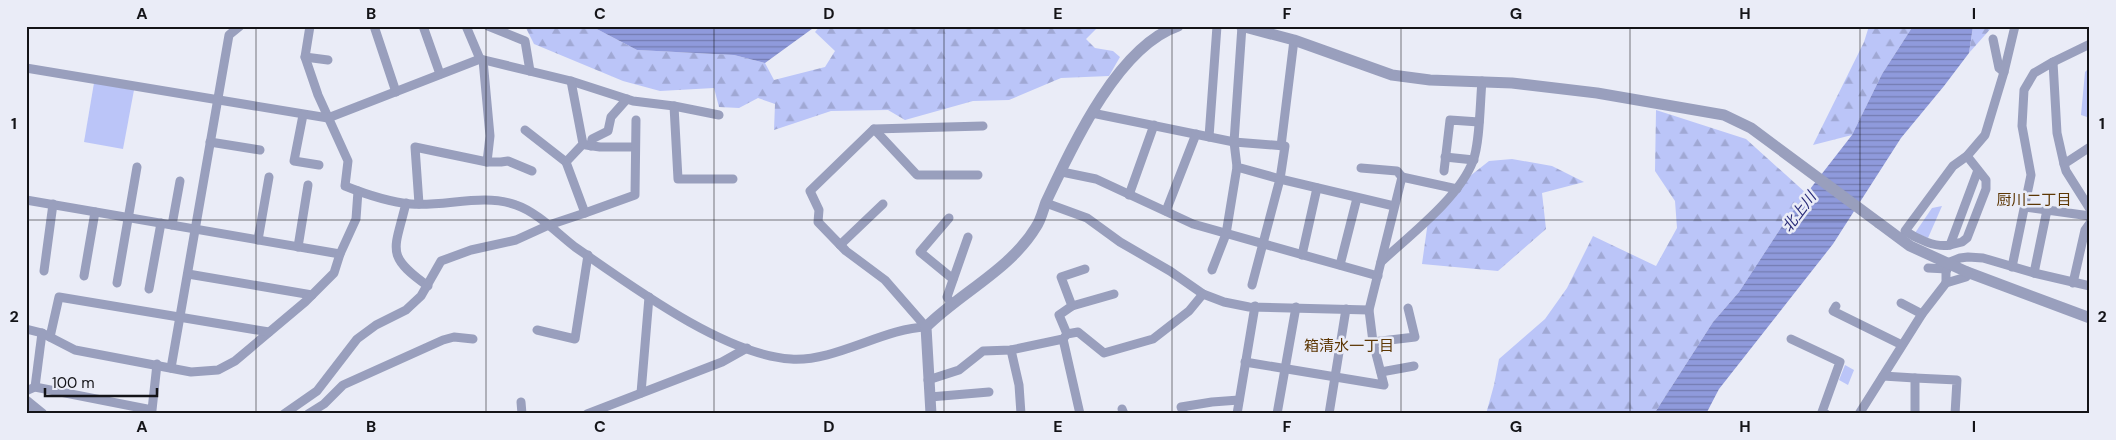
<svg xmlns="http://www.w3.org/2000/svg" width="2116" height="440" font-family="'DM Sans','Noto Sans JP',sans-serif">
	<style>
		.forest { fill: url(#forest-firs) }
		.park { fill: #bbc5f8 }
		.water { fill: url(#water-rules) }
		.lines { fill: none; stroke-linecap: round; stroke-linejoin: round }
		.minor { stroke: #999fbd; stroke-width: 9 }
		.tertiary { stroke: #999fbd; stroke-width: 11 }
		.tertiary-bridge { stroke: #999fbd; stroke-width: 11 }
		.grid { fill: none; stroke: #141418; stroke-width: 1; stroke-opacity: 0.55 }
		.labels { text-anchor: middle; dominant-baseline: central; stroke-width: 5; stroke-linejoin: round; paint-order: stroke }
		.neighbourhood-label { font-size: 15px; fill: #5c3603; stroke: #eaecf7 }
		.water-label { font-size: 15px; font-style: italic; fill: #292b78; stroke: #eaecf7 }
		.neatline { fill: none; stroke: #141418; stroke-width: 2 }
		.grid-label { font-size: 16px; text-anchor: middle; font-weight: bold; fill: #141418 }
	</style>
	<defs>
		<pattern id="forest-firs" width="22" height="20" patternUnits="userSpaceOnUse" patternTransform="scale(1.25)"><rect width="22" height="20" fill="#bbc5f8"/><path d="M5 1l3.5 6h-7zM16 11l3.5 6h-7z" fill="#a0a8d4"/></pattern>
		<pattern id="water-rules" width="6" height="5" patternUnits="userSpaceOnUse" patternTransform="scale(1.25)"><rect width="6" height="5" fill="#8f9adc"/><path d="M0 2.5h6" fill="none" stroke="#747cb1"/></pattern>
	</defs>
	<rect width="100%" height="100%" fill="#eaecf7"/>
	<g class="forest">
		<path d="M525 26H591L637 50 734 55 765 63 774 80 825 67 835 51 815 32 820 26H1099L1086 39 1095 48 1113 51 1120 57 1109 76 1061 78 1009 100 973 101 905 120 888 110 831 111 774 130 775 104 758 98 739 108 719 107 714 88 660 91 623 81 534 44Z"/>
		<path d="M1869 26H1913L1882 74 1852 135 1813 145 1864 42Z"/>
		<path d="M1973 26H1993L1969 53Z"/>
		<path d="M1656 110 1746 139 1807 194 1788 217 1739 292 1713 322 1654 414H1486L1494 385 1499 359 1545 319 1567 288 1593 236 1656 266 1677 228 1675 201 1655 171Z"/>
		<path d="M1512 159 1552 166 1584 182 1542 193 1546 229 1498 271 1422 264 1428 221 1470 176 1489 161Z"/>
	</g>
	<g class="park">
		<path d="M2090 67V118L2081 115 2085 72Z"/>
		<path d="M94 83 134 90 123 149 84 142Z"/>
		<path d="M1942 206 1928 238 1915 233 1932 208Z"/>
		<path d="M1845 365 1854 370 1848 385 1839 380Z"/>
	</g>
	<g class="water">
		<path d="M591 26H816L765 63 734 55 637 50Z"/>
		<path d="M1913 26H1973L1969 53 1944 86 1901 138 1833 244 1719 389 1706 414H1654L1713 322 1739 292 1786 220 1852 135 1882 74Z"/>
	</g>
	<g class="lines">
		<g class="minor">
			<path d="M310 26 305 57 318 95 348 161 345 186C365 194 389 202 411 204 445 207 483 193 516 205 537 212 558 234 575 247 630 285 724 355 791 359 835 362 884 328 926 327"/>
			<path d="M374 26 396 92"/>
			<path d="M423 26 440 74"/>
			<path d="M466 26 480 59"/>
			<path d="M488 26 525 41 530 71"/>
			<path d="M1242 26 1234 142 1237 167 1280 179 1252 285"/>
			<path d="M1993 39 1999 68 2004 72"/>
			<path d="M305 57 328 60"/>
			<path d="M483 60 490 136 487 162"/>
			<path d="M2053 62 2057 133 2064 164"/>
			<path d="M26 68 328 118 480 59 571 81 633 101 674 106 719 115"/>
			<path d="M674 106 678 179H733"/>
			<path d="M1092 113 1234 142 1285 146 1280 179 1394 206"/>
			<path d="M303 115 294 161 319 165"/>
			<path d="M874 129 917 175H978"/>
			<path d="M525 130 566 162"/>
			<path d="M1209 137 1217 26"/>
			<path d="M210 142 260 150"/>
			<path d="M586 145 600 147H635"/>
			<path d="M591 146 592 139 608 131 611 117 627 99"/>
			<path d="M1281 146 1294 40"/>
			<path d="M2090 147 2064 164 2066 171 2090 209"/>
			<path d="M1967 156 1986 180V189L1967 238 1962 242 1950 245 1978 170"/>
			<path d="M1445 157 1474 160"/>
			<path d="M1361 168 1397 171 1402 177"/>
			<path d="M1444 171 1450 120 1479 122"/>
			<path d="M1062 172 1096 179 1193 224 1378 276"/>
			<path d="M1129 195 1154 125"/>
			<path d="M26 200 340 254"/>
			<path d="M406 203C395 250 384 255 428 286"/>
			<path d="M1046 203 1087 218 1120 242 1170 271 1203 294 1224 302 1249 307 1369 310"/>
			<path d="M419 204 415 147 487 162H501L508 161 532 171"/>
			<path d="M2025 207 2047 210"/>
			<path d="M1166 211 1196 134"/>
			<path d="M585 213 635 195 636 120"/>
			<path d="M949 218 920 252 953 279"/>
			<path d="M172 225 180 181"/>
			<path d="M258 240 269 177"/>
			<path d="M840 245 883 204"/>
			<path d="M1950 245C1936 248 1917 239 1905 231L1953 166 1967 156 1985 135 2004 72 2015 26"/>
			<path d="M298 247 308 185"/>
			<path d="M1302 255 1317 188"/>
			<path d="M1381 262C1410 235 1459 198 1473 161 1480 143 1480 102 1482 81"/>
			<path d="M1340 265 1357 198"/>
			<path d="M2012 267 2031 175 2022 126 2024 90 2034 73 2053 62 2090 44"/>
			<path d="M1928 268 1947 269"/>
			<path d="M1212 270 1226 234 1237 167"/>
			<path d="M44 271 53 204"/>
			<path d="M2034 273 2047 210 2090 216"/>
			<path d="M188 274 312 295"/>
			<path d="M84 276 95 212"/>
			<path d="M117 283 137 167"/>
			<path d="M1946 283V272L1950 262 1960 258 1968 257 1983 258 2034 273 2090 286"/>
			<path d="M2073 283 2085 230 2090 223"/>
			<path d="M149 289 161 223"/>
			<path d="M951 303 947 297 968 237"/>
			<path d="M1901 303 1922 314"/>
			<path d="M1072 306 1114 294"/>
			<path d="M1836 306 1833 311 1902 345"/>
			<path d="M926 327 885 280 846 251 818 222 819 210 810 191 874 129 983 126"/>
			<path d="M26 329 42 333 75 350 191 372 218 370 235 361 305 302 334 273 340 254 356 219 358 191"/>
			<path d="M537 330 575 339 588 255"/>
			<path d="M1067 334 1059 315 1072 306 1061 277 1085 269"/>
			<path d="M50 337 59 297 269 332"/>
			<path d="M1063 339 1080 414"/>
			<path d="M1791 339 1840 362 1822 412 1826 414"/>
			<path d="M1373 342 1369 310 1402 177 1457 189"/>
			<path d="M1011 350 1019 385 1021 414"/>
			<path d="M1245 362 1384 385 1373 342 1415 337 1408 308"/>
			<path d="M171 368 229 35 240 26"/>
			<path d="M1381 372 1414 366"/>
			<path d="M1883 376 1915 378V414"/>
			<path d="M1915 378 1957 380 1955 414"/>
			<path d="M928 380 959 370 983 351 1011 350 1063 339 1067 334 1078 332 1104 353 1153 339 1189 311 1203 294"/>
			<path d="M35 387 42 333"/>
			<path d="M26 391 35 387 152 410 157 364"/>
			<path d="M641 393 649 297"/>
			<path d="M930 397 989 392"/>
			<path d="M521 402 522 414"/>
			<path d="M1122 409 1124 414"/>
			<path d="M284 414 317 391 357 339 376 325 406 310 421 296 441 261 471 250 516 240 549 225 585 213 566 162 583 144 571 81"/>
			<path d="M308 414 324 404 343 385 443 340 454 337 473 339"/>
			<path d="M587 414 722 362 747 348"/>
			<path d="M1184 414 1181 407 1212 402 1239 400"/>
			<path d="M1237 414 1255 306"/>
			<path d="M1277 414 1296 307"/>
			<path d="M1329 414 1346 309"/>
			<path d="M1859 414 1922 314 1946 283 1966 277"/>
		</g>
		<g class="tertiary">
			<path d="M1241 26 1294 40 1392 75 1430 80 1512 83 1597 93 1724 115 1751 128 1879 223"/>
			<path d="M1967 272 2090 318"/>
			<path d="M26 401 42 414"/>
			<path d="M931 414 926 327C960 293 1011 269 1036 227 1041 220 1043 210 1046 202 1072 147 1117 47 1178 26"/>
		</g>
		<path class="tertiary-bridge" d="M1879 223 1910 246 1967 272"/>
	</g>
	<path class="grid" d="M256 26V414M486 26V414M714 26V414M944 26V414M1172 26V414M1401 26V414M1630 26V414M1860 26V414M26 220H2090"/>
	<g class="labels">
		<g class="neighbourhood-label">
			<text x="2034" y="200">厨川二丁目</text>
			<text x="1349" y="346">箱清水一丁目</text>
		</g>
		<g class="water-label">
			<text transform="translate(1799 212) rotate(-53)">北上川</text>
		</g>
	</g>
	<rect width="2116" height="440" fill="none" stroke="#eaecf7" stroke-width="55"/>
	<path d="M45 388v8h112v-8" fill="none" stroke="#141418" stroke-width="2.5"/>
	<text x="52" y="388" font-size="15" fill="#141418" stroke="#eaecf7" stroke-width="4" paint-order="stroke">100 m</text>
	<rect x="28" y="28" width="2060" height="384" class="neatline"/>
	<g class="grid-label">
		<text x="142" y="19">A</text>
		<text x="371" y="19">B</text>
		<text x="600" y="19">C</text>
		<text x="829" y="19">D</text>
		<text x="1058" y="19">E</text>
		<text x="1287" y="19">F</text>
		<text x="1516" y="19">G</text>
		<text x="1745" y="19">H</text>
		<text x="1974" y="19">I</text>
		<text x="14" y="129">1</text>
		<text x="2102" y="129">1</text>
		<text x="14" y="322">2</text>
		<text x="2102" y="322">2</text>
		<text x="142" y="432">A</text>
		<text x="371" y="432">B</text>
		<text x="600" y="432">C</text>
		<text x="829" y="432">D</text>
		<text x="1058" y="432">E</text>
		<text x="1287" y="432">F</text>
		<text x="1516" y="432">G</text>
		<text x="1745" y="432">H</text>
		<text x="1974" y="432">I</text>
	</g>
</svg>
